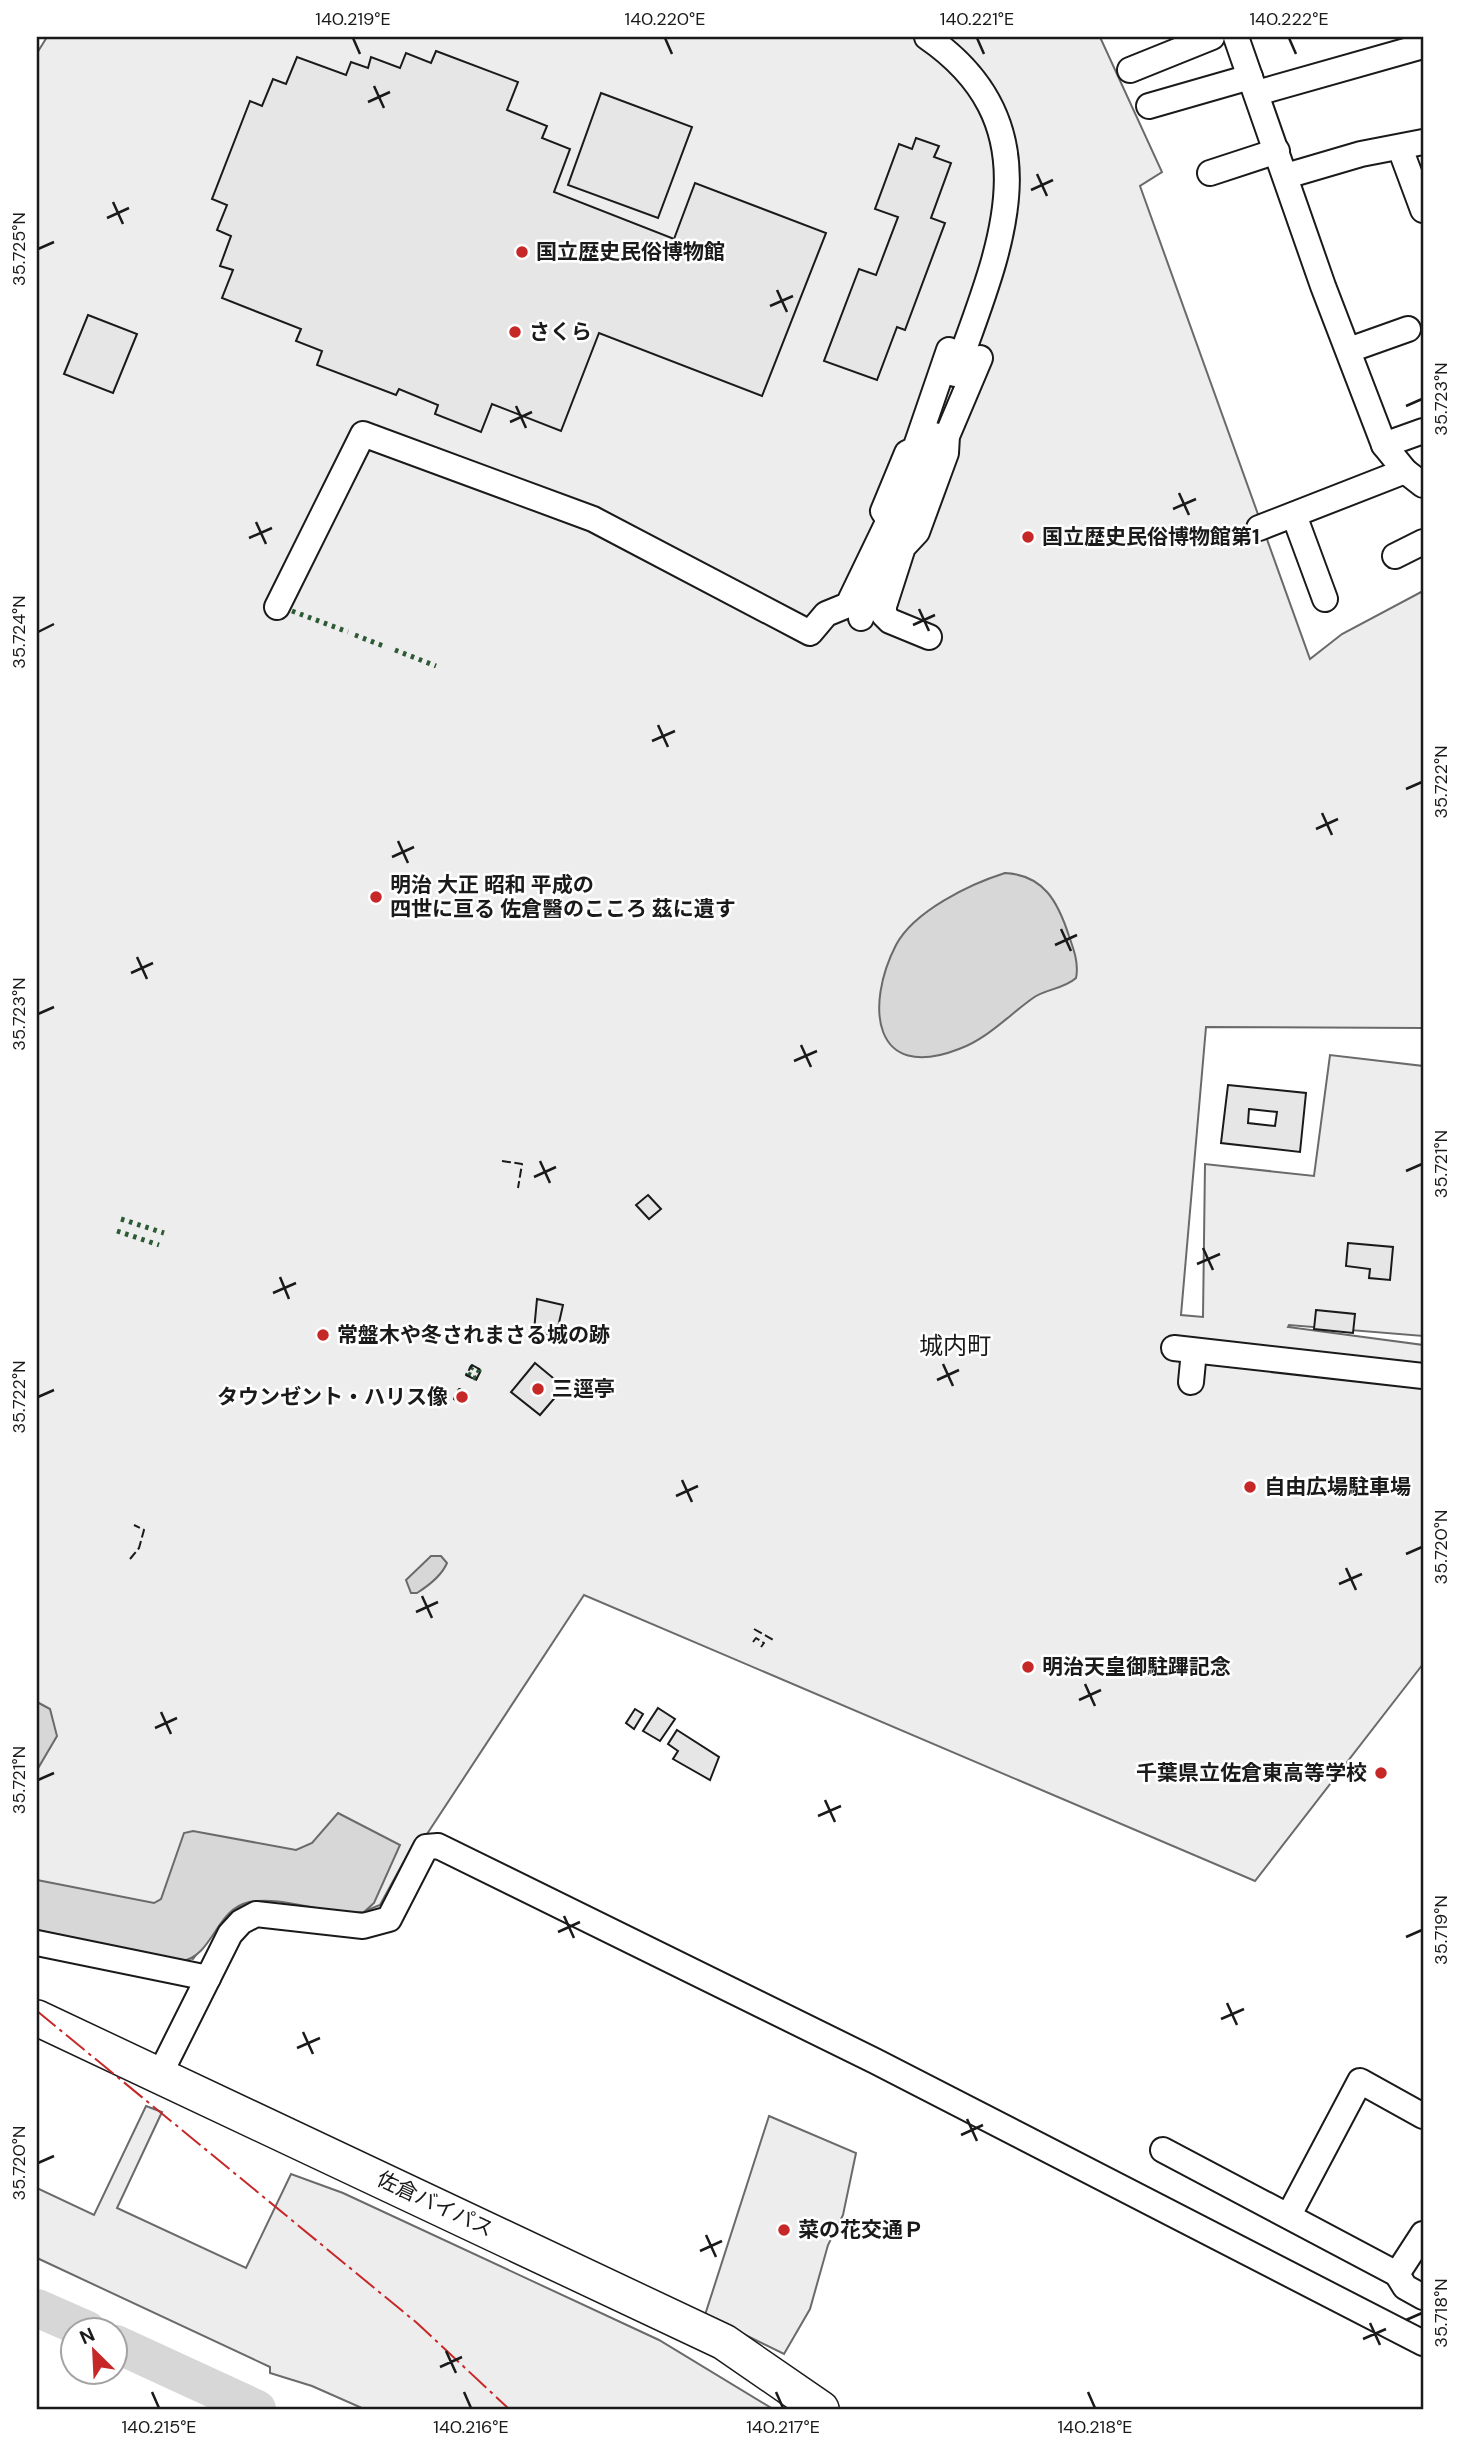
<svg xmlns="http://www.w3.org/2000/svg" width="1460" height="2446" font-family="'DM Sans','Noto Sans JP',sans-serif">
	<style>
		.built { fill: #ededed; stroke: #6a6a6a; stroke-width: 2 }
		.water { fill: #d7d7d7; stroke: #6a6a6a; stroke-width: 2 }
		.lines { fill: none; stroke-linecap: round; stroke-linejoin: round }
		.river { stroke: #d7d7d7; stroke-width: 38 }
		.building { fill: #e6e6e6; stroke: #1a1a1a; stroke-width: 2; fill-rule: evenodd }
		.minor-casing { stroke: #1a1a1a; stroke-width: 28 }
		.highway-casing { stroke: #1a1a1a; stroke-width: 38 }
		.minor { stroke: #fff; stroke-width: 24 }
		.highway { stroke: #fff; stroke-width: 35 }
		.hedge { stroke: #2b5a34; stroke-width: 5; stroke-dasharray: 3.5 5; stroke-linecap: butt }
		.fence { stroke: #1a1a1a; stroke-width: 2; stroke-dasharray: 9 3.5; stroke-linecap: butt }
		.power { stroke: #c62828; stroke-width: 2; stroke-dasharray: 24 5 3.5 5; stroke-linecap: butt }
		.ticks { fill: none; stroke: #1a1a1a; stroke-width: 2.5 }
		.poi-dot { fill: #c62828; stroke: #fff; stroke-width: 2.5 }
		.labels { text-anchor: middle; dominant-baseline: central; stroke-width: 5; stroke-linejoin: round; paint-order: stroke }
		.poi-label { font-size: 21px; font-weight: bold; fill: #1a1a1a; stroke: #fff; text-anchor: start }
		.street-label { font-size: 21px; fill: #1a1a1a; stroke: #fff }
		.quarter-label { font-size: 24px; fill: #1a1a1a; stroke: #fff }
		.neatline { fill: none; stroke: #1a1a1a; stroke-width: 2.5 }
		.ticks-label { font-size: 18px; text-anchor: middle; fill: #1a1a1a }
	</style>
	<rect width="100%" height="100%" fill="#fff"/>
	<g class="built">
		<path d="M47 37H1100L1162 172 1140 186 1310 659 1342 634 1423 591V1028L1206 1027 1181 1315 1203 1317 1205 1164 1314 1176 1330 1055 1423 1066V1336L1289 1325 1288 1327 1423 1345V1664L1255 1881 584 1595 427 1834 414 1843 380 1905 360 1913 246 1903 226 1916 193 1959 37 1930V53Z"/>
		<path d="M146 2106 162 2112 117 2208 246 2268 291 2174 343 2193 659 2340 773 2409H364L312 2386 270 2373V2367L37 2258V2188L94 2215Z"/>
		<path d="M769 2116 856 2153 843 2215 828 2245 810 2309 784 2354 705 2315Z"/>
	</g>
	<g class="water">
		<path d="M1005 873C1044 875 1058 902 1069 936 1074 950 1079 964 1076 978 1064 989 1045 989 1033 998 1009 1015 987 1039 959 1049 872 1083 865 1005 896 945 914 911 970 884 1005 873Z"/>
		<path d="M431 1556H441L447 1563C442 1575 428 1586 417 1593H411L406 1580Z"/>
		<path d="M37 1702 50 1709 57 1736 37 1770Z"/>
		<path d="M338 1813 400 1845 374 1903 364 1912C330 1917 284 1895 249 1902 216 1909 213 1956 182 1961L37 1930V1880L154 1903 161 1899 184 1833 193 1831 296 1850 312 1843Z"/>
	</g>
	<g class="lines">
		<g class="river">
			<path d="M37 2308 87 2330"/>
			<path d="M116 2344 257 2409"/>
		</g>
	</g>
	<g class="building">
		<path d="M436 51 518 82 507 110 547 126 542 138 570 149 554 192 674 239 695 183 826 233 762 396 599 333 561 431 492 404 481 432 435 414 438 405 399 389 396 395 317 365 322 351 296 341 301 329 222 298 233 270 220 266 231 236 217 230 227 205 212 199 250 101 262 106 273 79 286 84 297 57 346 75 351 62 368 68 371 57 400 68 406 53 431 63Z"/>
		<path d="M601 93 692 127 658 218 568 185Z"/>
		<path d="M916 138 939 146 934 157 951 163 931 218 945 223 905 330 897 327 877 380 824 361 859 269 876 275 898 217 875 209 899 144 912 149Z"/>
		<path d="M88 315 137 334 113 393 64 374Z"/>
		<path d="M1228 1085 1306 1093 1300 1152 1221 1143ZM1249 1109 1277 1112 1275 1126 1248 1123Z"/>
		<path d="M648 1195 661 1209 649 1219 636 1205Z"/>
		<path d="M1348 1243 1393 1247 1390 1280 1369 1278 1370 1269 1346 1266Z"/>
		<path d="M537 1299 563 1305 556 1336 534 1331Z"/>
		<path d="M1316 1310 1355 1314 1353 1333 1314 1329Z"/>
		<path d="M535 1363 564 1387 540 1415 511 1392Z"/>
		<path d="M658 1708 675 1719 660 1741 643 1731Z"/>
		<path d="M635 1709 643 1714 634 1729 626 1723Z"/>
		<path d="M677 1730 719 1757 710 1780 673 1759 678 1751 668 1744Z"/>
	</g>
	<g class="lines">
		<defs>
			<g id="minor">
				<path d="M927 37C1059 128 997 255 955 374"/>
				<path d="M1236 37 1323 286 1384 445 1405 471 1423 485"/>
				<path d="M1130 70 1212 37"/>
				<path d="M1257 93 1423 46"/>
				<path d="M1149 106 1250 77"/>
				<path d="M1400 148 1423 210"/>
				<path d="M1210 173 1277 151"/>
				<path d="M1286 176 1361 154 1423 142"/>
				<path d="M1349 350 1408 329"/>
				<path d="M1384 445 1423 431"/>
				<path d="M1294 515 1325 599"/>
				<path d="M1259 528 1405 471"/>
				<path d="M1395 556 1423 542"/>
				<path d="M277 607 363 434 593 519 810 633 826 614 848 605 889 520 883 511 907 453 915 449 949 350"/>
				<path d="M861 618 934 435"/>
				<path d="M929 637 890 621 884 615V606L903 547 917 532 946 453 947 436 980 358"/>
				<path d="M1174 1348 1423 1376"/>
				<path d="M1191 1382 1194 1351"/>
				<path d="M37 1943 208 1978"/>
				<path d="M160 2074 230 1934 241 1922 256 1914 363 1926 389 1919 426 1847 438 1846 875 2061 1423 2343"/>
				<path d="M1163 2150 1397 2274 1405 2287 1423 2297"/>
				<path d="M1289 2215 1360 2081 1423 2116"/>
				<path d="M1397 2274 1423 2234"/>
			</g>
			<path id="highway" d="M37 2018 724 2342 821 2409"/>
		</defs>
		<use href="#minor" class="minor-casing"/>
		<use href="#highway" class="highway-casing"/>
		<use href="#minor" class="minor"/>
		<use href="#highway" class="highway"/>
		<g class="hedge">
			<path d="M292 611 348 632"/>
			<path d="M355 635 386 647"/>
			<path d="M395 650 436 666"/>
			<path d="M121 1219 164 1233"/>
			<path d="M117 1231 159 1245"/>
			<path d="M471 1375 468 1374 472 1367 479 1371 475 1378 473 1376"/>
			<path d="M462 1392 460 1391 456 1398 463 1402 467 1395 464 1393"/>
		</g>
		<g class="fence">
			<path d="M502 1161 522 1164 518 1188"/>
			<path d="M472 1365 481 1370 476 1380 466 1375Z"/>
			<path d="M459 1389 469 1394 464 1404 454 1399Z"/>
			<path d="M130 1559 139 1548 144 1530 134 1525"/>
			<path d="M754 1629 775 1641"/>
			<path d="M753 1642 756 1638 764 1643 761 1647"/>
		</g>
		<path class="power" d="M37 2011 417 2323 509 2409"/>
	</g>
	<path class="ticks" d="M353 38 360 54M665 38 672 54M977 38 984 54M1289 38 1296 54M374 86 384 108M368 102 390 92M1037 174 1047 196M1031 190 1053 180M113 202 123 224M107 218 129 208M38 249 54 242M777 290 787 312M770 306 793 296M516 406 526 428M1406 406 1422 399M510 422 532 412M1179 493 1189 515M1173 509 1196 499M256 522 266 544M249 538 272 528M919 609 929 631M913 625 935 615M38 632 54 624M658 725 668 747M652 741 675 731M1406 789 1422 782M1322 813 1332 835M1316 829 1338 819M398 841 408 863M392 857 414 847M1061 929 1071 951M1055 945 1077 935M137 957 147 979M131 973 153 963M38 1014 54 1007M801 1045 811 1067M794 1061 817 1051M540 1161 550 1183M1406 1171 1422 1164M534 1177 556 1167M1203 1248 1213 1270M1197 1264 1220 1254M280 1277 289 1299M273 1293 296 1283M943 1364 953 1386M937 1380 959 1370M38 1397 54 1390M682 1480 692 1502M676 1496 698 1486M1406 1554 1422 1547M1346 1568 1356 1590M1339 1584 1362 1574M422 1596 432 1618M416 1612 438 1602M1085 1684 1095 1706M1079 1700 1101 1690M161 1712 171 1734M155 1728 177 1718M38 1780 54 1773M825 1800 835 1822M818 1816 841 1806M564 1916 574 1938M558 1932 580 1922M1406 1937 1422 1930M1227 2003 1237 2025M1221 2019 1244 2009M303 2032 313 2054M297 2048 320 2038M967 2119 977 2141M961 2135 983 2125M38 2163 54 2156M706 2235 716 2257M700 2251 722 2241M1406 2320 1422 2313M1370 2323 1380 2345M1363 2339 1386 2329M446 2351 456 2373M440 2367 462 2357M152 2392 159 2408M464 2392 471 2408M776 2392 783 2408M1088 2392 1095 2408"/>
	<g class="poi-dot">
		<circle cx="522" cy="252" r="7"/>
		<circle cx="515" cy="332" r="7"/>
		<circle cx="1028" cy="537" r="7"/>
		<circle cx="376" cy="897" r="7"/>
		<circle cx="323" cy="1335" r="7"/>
		<circle cx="538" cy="1389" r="7"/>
		<circle cx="462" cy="1397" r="7"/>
		<circle cx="1250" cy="1487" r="7"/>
		<circle cx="1028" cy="1667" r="7"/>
		<circle cx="1381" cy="1773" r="7"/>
		<circle cx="784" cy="2230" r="7"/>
	</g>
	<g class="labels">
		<g class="poi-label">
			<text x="536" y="252">国立歴史民俗博物館</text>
			<text x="529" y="332">さくら</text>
			<text x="1042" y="537">国立歴史民俗博物館第1</text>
			<text x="390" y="885">明治 大正 昭和 平成の<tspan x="390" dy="24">四世に亘る 佐倉醫のこころ 茲に遺す</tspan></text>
			<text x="337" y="1335">常盤木や冬されまさる城の跡</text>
			<text x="552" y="1389">三逕亭</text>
			<text x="448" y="1397" text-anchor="end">タウンゼント・ハリス像</text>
			<text x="1264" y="1487">自由広場駐車場</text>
			<text x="1042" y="1667">明治天皇御駐蹕記念</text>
			<text x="1367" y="1773" text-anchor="end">千葉県立佐倉東高等学校</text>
			<text x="798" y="2230">菜の花交通Ｐ</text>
		</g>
		<g class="street-label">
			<text transform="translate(435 2204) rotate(25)">佐倉バイパス</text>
		</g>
		<g class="quarter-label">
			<text x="955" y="1345">城内町</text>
		</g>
	</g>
	<rect width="1460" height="2446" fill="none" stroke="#ffffff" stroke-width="77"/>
	<g transform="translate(94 2351) rotate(336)"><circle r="33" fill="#ffffff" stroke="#a3a3a3" stroke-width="2"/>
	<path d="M0-5L12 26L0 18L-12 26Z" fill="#c62828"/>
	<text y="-10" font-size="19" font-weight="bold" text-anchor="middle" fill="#1a1a1a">N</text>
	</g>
	<rect x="38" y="38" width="1384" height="2370" class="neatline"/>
	<g class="ticks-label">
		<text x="353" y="25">140.219°E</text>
		<text x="665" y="25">140.220°E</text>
		<text x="977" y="25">140.221°E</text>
		<text x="1289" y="25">140.222°E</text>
		<text transform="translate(19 249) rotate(-90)" y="6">35.725°N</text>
		<text transform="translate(1441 399) rotate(-90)" y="6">35.723°N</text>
		<text transform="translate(19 632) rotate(-90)" y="6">35.724°N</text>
		<text transform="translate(1441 782) rotate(-90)" y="6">35.722°N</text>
		<text transform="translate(19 1014) rotate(-90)" y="6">35.723°N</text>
		<text transform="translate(1441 1164) rotate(-90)" y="6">35.721°N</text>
		<text transform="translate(19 1397) rotate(-90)" y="6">35.722°N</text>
		<text transform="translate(1441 1547) rotate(-90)" y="6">35.720°N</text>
		<text transform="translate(19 1780) rotate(-90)" y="6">35.721°N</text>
		<text transform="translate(1441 1930) rotate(-90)" y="6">35.719°N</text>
		<text transform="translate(19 2163) rotate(-90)" y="6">35.720°N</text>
		<text transform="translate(1441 2313) rotate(-90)" y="6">35.718°N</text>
		<text x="159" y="2433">140.215°E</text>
		<text x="471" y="2433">140.216°E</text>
		<text x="783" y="2433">140.217°E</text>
		<text x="1095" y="2433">140.218°E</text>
	</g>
</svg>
